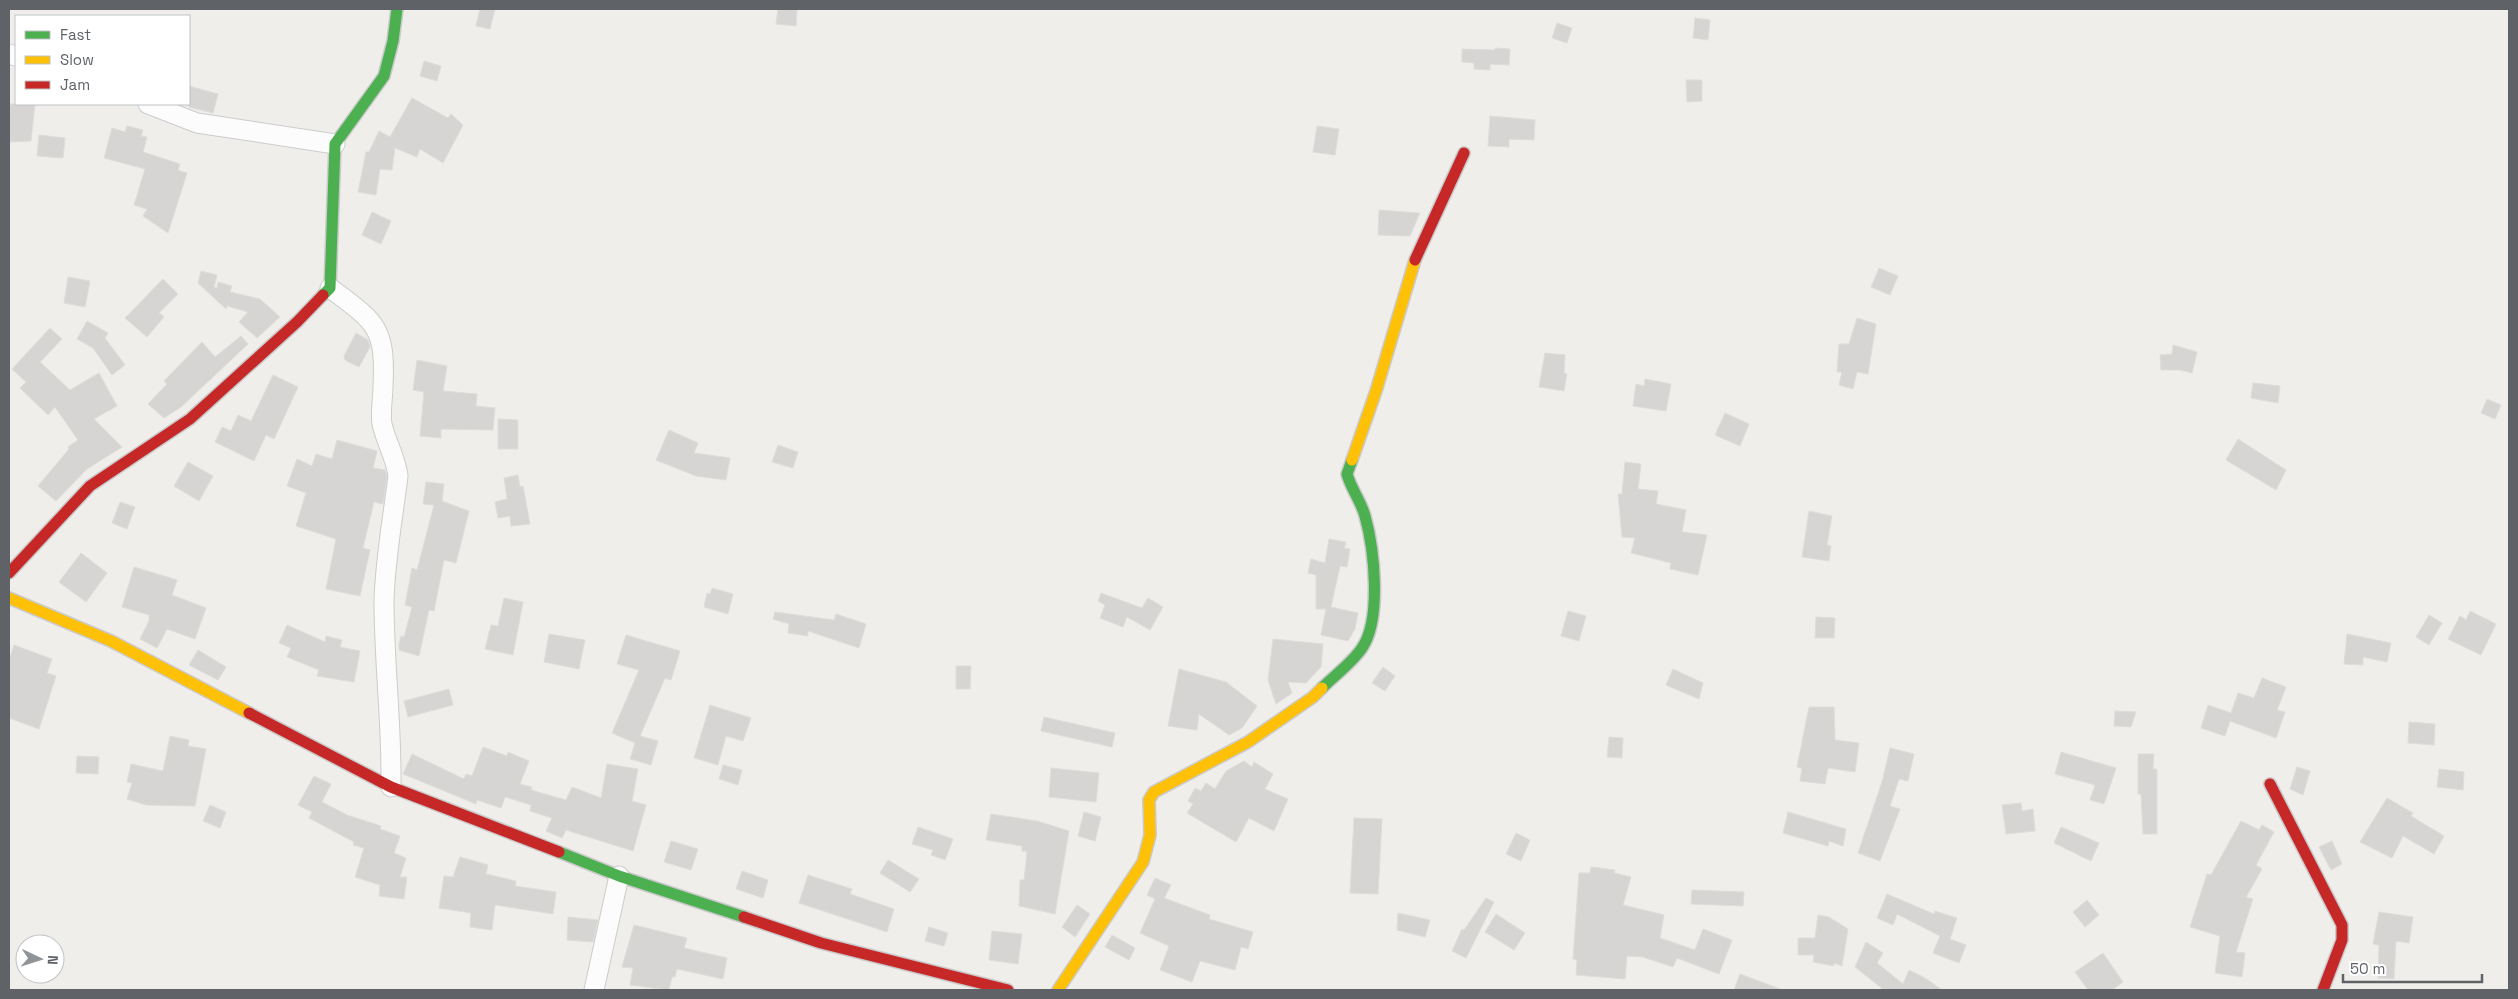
<svg xmlns="http://www.w3.org/2000/svg" width="2518" height="999" font-family="'Space Grotesk',sans-serif">
	<style>
		.building { fill: #d6d5d3; stroke: #deddd9 }
		.lines { fill: none; stroke-linecap: round; stroke-linejoin: round }
		.street-casing { stroke: #cbcccc; stroke-width: 21 }
		.fast-casing { stroke: #cacacb; stroke-width: 14 }
		.slow-casing { stroke: #cacacb; stroke-width: 14 }
		.jam-casing { stroke: #cacacb; stroke-width: 14 }
		.street { stroke: #fdfcfc; stroke-width: 19 }
		.fast { stroke: #4caf50; stroke-width: 11 }
		.slow { stroke: #ffc107; stroke-width: 11 }
		.jam { stroke: #c62828; stroke-width: 11 }
	</style>
	<rect width="100%" height="100%" fill="#efeeea"/>
	<g class="building">
		<path d="M480 9H495L490 29 476 26Z"/>
		<path d="M778 9H797L796 26 776 24Z"/>
		<path d="M1695 18 1710 20 1708 40 1693 38Z"/>
		<path d="M1557 23 1572 28 1567 43 1552 38Z"/>
		<path d="M1495 48 1510 49 1509 65 1490 64V70L1474 69V63L1462 62V49L1495 50Z"/>
		<path d="M424 61 441 66 437 81 420 76Z"/>
		<path d="M1686 80H1702V101L1687 102Z"/>
		<path d="M189 86 218 94 213 113 189 107Z"/>
		<path d="M412 98 448 118 451 114 463 125 443 163 420 149 417 157 395 148 392 170 380 169 376 195 358 192 366 152H369L379 131 390 137Z"/>
		<path d="M9 104H35L31 141 9 142Z"/>
		<path d="M1490 116 1535 120 1534 140 1509 139V147L1488 146Z"/>
		<path d="M127 126 143 130 141 136 147 137 143 152 180 164 178 170 187 173 168 233 143 216 147 209 134 205 145 169 104 158 112 128 125 132Z"/>
		<path d="M1317 126 1339 129 1335 155 1313 152Z"/>
		<path d="M39 135 65 138 63 158 37 156Z"/>
		<path d="M1379 210 1420 213 1419 215 1410 236 1378 235Z"/>
		<path d="M372 212 391 221 381 244 362 235Z"/>
		<path d="M1879 268 1898 276 1890 295 1871 287Z"/>
		<path d="M201 271 217 275 214 287 217 288 218 282 232 286 230 292 260 299 280 317 257 338 239 322 248 312 227 306 226 309 198 283Z"/>
		<path d="M68 277 90 281 85 307 64 303Z"/>
		<path d="M163 279 178 294 159 313 164 317 147 337 125 318Z"/>
		<path d="M1857 318 1876 324 1868 374 1857 372 1853 389 1839 385 1842 372H1837L1839 344H1849Z"/>
		<path d="M87 321 108 333 105 338 125 365 112 375 93 348 77 339Z"/>
		<path d="M50 328 62 339 40 362 70 390 99 373 117 406 94 419 122 447 87 469 56 501 38 486 69 449 68 447 78 440 55 407 48 415 20 388 26 382 12 369Z"/>
		<path d="M356 333 368 340 370 347 359 367 345 360 344 356Z"/>
		<path d="M241 336 248 344 181 407 164 418 148 404 167 384 164 381 202 342 215 357Z"/>
		<path d="M2173 345 2197 352 2192 373 2180 370H2161L2160 355 2172 354Z"/>
		<path d="M1545 353 1565 355 1564 373 1567 374 1564 391 1539 387Z"/>
		<path d="M417 360 447 366 443 391 477 394 476 406 495 408 493 430 441 429V438L420 436 424 392 413 390Z"/>
		<path d="M273 375 298 387 274 439 266 435 254 461 215 442 222 427 231 431 238 415 251 421Z"/>
		<path d="M1645 379 1671 384 1666 411 1633 406 1636 384 1644 386Z"/>
		<path d="M2253 383 2280 386 2278 403 2251 398Z"/>
		<path d="M2487 399 2501 405 2495 419 2481 413Z"/>
		<path d="M1725 413 1749 424 1740 446 1715 435Z"/>
		<path d="M498 419 518 420V449H498Z"/>
		<path d="M669 430 698 443 694 453 730 458 726 480 696 476 656 460Z"/>
		<path d="M2238 439 2286 470 2276 490 2226 460Z"/>
		<path d="M337 440 377 451 373 468 385 470 387 476 383 504 374 502 363 548 370 550 360 596 326 589 336 539 296 526 306 493 287 486 297 459 312 466 316 454 332 459Z"/>
		<path d="M778 445 798 452 793 468 772 462Z"/>
		<path d="M188 462 213 476 199 501 174 486Z"/>
		<path d="M1625 462 1641 464 1638 489 1658 491 1656 504 1686 510 1682 532 1707 535 1698 575 1670 569 1671 563 1631 553 1635 538 1622 537 1618 494H1622Z"/>
		<path d="M518 475 520 487 523 486 530 524 511 526 510 516 498 518 495 502 507 499 504 478Z"/>
		<path d="M426 482 444 484 442 501 469 511 456 563 444 560 434 611 429 610 419 656 399 650V644L401 636 404 637 412 607 405 605 412 568 417 570 434 505 423 504Z"/>
		<path d="M120 502 135 507 127 529 112 523Z"/>
		<path d="M1809 511 1832 516 1827 545 1831 546 1829 561 1802 557Z"/>
		<path d="M1329 539 1346 542 1344 548 1350 549 1347 567 1340 566 1331 607 1358 613 1355 629 1348 641 1321 635 1326 609H1316V575L1308 573 1311 559 1325 563Z"/>
		<path d="M81 553 107 573 86 602 59 582Z"/>
		<path d="M134 567 177 580 172 595 206 608 195 639 167 629 157 648 140 639 149 621V615L122 607Z"/>
		<path d="M712 588 733 594 728 614 704 607 707 593 710 594Z"/>
		<path d="M1101 593 1142 608 1148 598 1163 607 1150 630 1127 617 1123 627 1100 618 1105 605 1098 601Z"/>
		<path d="M504 598 523 602 513 655 485 649 491 625 498 626Z"/>
		<path d="M1568 611 1586 616 1579 641 1561 636Z"/>
		<path d="M2470 611 2496 624 2481 655 2448 639 2460 616 2466 620Z"/>
		<path d="M775 612 834 620 836 614 866 624 859 648 808 631V636L788 633 789 624 773 619Z"/>
		<path d="M2429 615 2442 623 2429 645 2416 637Z"/>
		<path d="M1816 617 1835 618 1834 638H1815Z"/>
		<path d="M287 625 325 642 326 636 342 640 340 647 360 651 354 682 317 676 319 670 287 657 291 648 279 643Z"/>
		<path d="M549 634 585 640 579 669 544 662Z"/>
		<path d="M2347 634 2391 643 2387 662 2363 657V665L2344 664Z"/>
		<path d="M626 635 680 651 671 680 665 678 640 736 658 741 651 765 630 759 635 743 612 733 639 670 617 664Z"/>
		<path d="M1273 639 1323 644 1321 667 1306 683 1288 682 1292 693 1276 704 1268 680Z"/>
		<path d="M14 645 52 659 47 673 56 676 39 729 9 718V660Z"/>
		<path d="M198 650 226 667 218 680 189 665Z"/>
		<path d="M956 666H971L970 689H956Z"/>
		<path d="M1383 667 1395 676 1385 691 1372 683Z"/>
		<path d="M1179 669 1226 682 1257 706 1242 728 1229 735 1199 714 1197 730 1168 726Z"/>
		<path d="M1673 669 1703 683 1699 699 1666 685Z"/>
		<path d="M2262 678 2286 687 2277 710 2285 712 2276 738 2230 721 2225 736 2201 728 2208 705 2231 713 2238 693 2254 698Z"/>
		<path d="M449 689 453 705 408 717 404 701Z"/>
		<path d="M710 705 751 718 743 741 726 736 718 765 694 758Z"/>
		<path d="M1809 707H1834L1835 740 1859 743 1855 772 1828 768 1825 784 1800 781 1802 768 1797 767Z"/>
		<path d="M2115 711 2136 712 2131 727 2114 726Z"/>
		<path d="M1044 717 1115 733 1112 747 1041 731Z"/>
		<path d="M2409 722 2435 724 2434 745 2408 743Z"/>
		<path d="M170 736 189 740 188 746 206 749 195 806 146 805 127 799 132 783 127 782 131 764 163 771Z"/>
		<path d="M1609 737 1623 738 1622 758 1607 757Z"/>
		<path d="M483 747 507 756 508 752 529 761 520 784 532 787 531 790 566 800 572 787 601 798 607 764 638 769 632 801 646 805 633 851 566 830 562 838 546 831 552 818 530 811 531 805 505 797 501 808 477 800 476 804 403 774 412 754 464 779 466 774 472 776Z"/>
		<path d="M1890 748 1914 754 1908 781 1899 779 1890 806 1900 809 1880 861 1858 853 1882 782Z"/>
		<path d="M2061 752 2116 768 2104 804 2090 800 2095 785 2055 774Z"/>
		<path d="M2138 754H2154L2153 769H2157V834H2143L2141 794H2138Z"/>
		<path d="M77 756 99 757 98 774 76 773Z"/>
		<path d="M1244 761 1252 767 1254 762 1273 774 1265 789 1288 799 1274 831 1249 818 1236 842 1187 813 1193 804 1188 801 1195 788 1201 791 1206 783 1215 789 1226 771Z"/>
		<path d="M723 765 742 770 738 785 719 779Z"/>
		<path d="M2297 767 2310 771 2303 795 2290 789Z"/>
		<path d="M1051 768 1099 773 1096 802 1049 797Z"/>
		<path d="M2439 769 2464 772 2463 790 2437 787Z"/>
		<path d="M314 776 331 784 322 802 347 815 381 826 380 829 400 836 394 853 406 858 400 877H407L404 899 379 896 380 885 355 877 364 848 353 845 354 842 309 818 312 812 298 805Z"/>
		<path d="M2387 798 2413 813 2411 816 2444 836 2434 854 2403 836 2392 858 2360 842Z"/>
		<path d="M2021 803 2022 811 2033 809 2035 831 2006 834 2002 805Z"/>
		<path d="M210 805 226 812 220 828 203 821Z"/>
		<path d="M1084 812 1101 817 1095 841 1078 836Z"/>
		<path d="M1788 812 1846 829 1843 846 1829 841 1828 846 1783 833Z"/>
		<path d="M991 814 1037 821 1069 831 1055 914 1019 906 1020 880H1024L1027 852 1022 851V846L986 840Z"/>
		<path d="M1354 818 1382 819 1378 894 1350 893Z"/>
		<path d="M2241 821 2259 830 2262 825 2274 832 2256 865 2262 869 2246 897 2253 899 2236 952 2245 953 2242 977 2215 973 2220 936 2190 927 2207 874 2211 875Z"/>
		<path d="M918 827 953 839 945 860 931 855 933 850 912 844Z"/>
		<path d="M2061 827 2099 843 2091 861 2054 843Z"/>
		<path d="M1516 833 1530 840 1521 861 1506 854Z"/>
		<path d="M671 841 698 849 691 870 664 862Z"/>
		<path d="M2332 841 2342 864 2331 870 2319 847Z"/>
		<path d="M460 857 488 865 486 874 516 881 515 886 556 892 553 914 495 905 492 930 470 927 471 913 439 908 444 876 453 877Z"/>
		<path d="M888 860 919 879 910 892 880 873Z"/>
		<path d="M1591 867 1615 870 1614 873 1631 877 1623 905 1664 915 1660 938 1695 950 1703 929 1732 940 1719 974 1677 958 1673 967 1643 957 1627 956 1625 979 1576 975 1577 960 1573 959 1579 873H1590Z"/>
		<path d="M742 871 768 880 763 898 736 889Z"/>
		<path d="M808 875 852 889 850 894 894 909 887 932 799 903Z"/>
		<path d="M1155 878 1171 885 1164 898 1210 915 1209 919 1253 932 1248 949 1241 947 1235 970 1200 961 1192 982 1160 970 1169 946 1140 933 1155 899 1147 895Z"/>
		<path d="M1692 890 1744 892 1743 906 1691 904Z"/>
		<path d="M1887 894 1934 914 1935 911 1957 918 1950 939 1966 945 1959 963 1933 953 1940 936 1897 914 1893 925 1877 918Z"/>
		<path d="M1486 898 1494 902 1466 958 1452 951 1462 929 1464 930Z"/>
		<path d="M2087 900 2099 915 2085 927 2073 912Z"/>
		<path d="M1077 905 1090 914 1075 937 1062 927Z"/>
		<path d="M2379 912 2413 917 2409 943 2396 941 2394 979 2378 978 2379 945 2373 944Z"/>
		<path d="M1398 913 1430 920 1425 937 1397 930Z"/>
		<path d="M1496 914 1525 933 1514 950 1485 932Z"/>
		<path d="M1818 915 1829 917 1848 929 1842 966 1834 963V966L1813 962 1814 955H1798V938H1815Z"/>
		<path d="M568 917 598 920 593 942 567 940Z"/>
		<path d="M634 925 687 938 684 948 727 958 723 979 677 969 675 977H672L669 990 630 985 633 968 622 967Z"/>
		<path d="M929 927 948 933 944 946 925 941Z"/>
		<path d="M992 931 1022 934 1018 964 989 960Z"/>
		<path d="M1112 935 1135 948 1129 960 1105 947Z"/>
		<path d="M1866 942 1883 953 1877 963 1903 984 1909 970 1925 978 1942 990H1884L1855 967Z"/>
		<path d="M2103 953 2123 982 2112 990H2088L2075 972Z"/>
		<path d="M1740 974 1780 989 1779 990H1734Z"/>
	</g>
	<g class="lines">
		<defs>
			<g id="street">
				<path d="M9 54 16 56"/>
				<path d="M148 104 197 123 335 144"/>
				<path d="M330 288C375 322 386 326 383 386 383 398 380 412 382 424 386 442 396 458 398 476 393 517 385 560 384 601 384 663 392 725 391 787"/>
				<path d="M594 990 619 876"/>
			</g>
			<g id="fast">
				<path d="M323 295 330 288 335 144 384 76 393 41 397 9"/>
				<path d="M1322 688C1335 675 1352 663 1362 648 1382 619 1374 548 1365 516 1361 501 1351 489 1347 474L1352 460"/>
				<path d="M559 852 619 876 744 917"/>
			</g>
			<g id="slow">
				<path d="M1352 460 1376 391 1415 260"/>
				<path d="M9 598 111 641 249 713"/>
				<path d="M1058 990 1143 862 1150 835 1149 800 1154 792 1248 742 1313 697 1322 688"/>
			</g>
			<g id="jam">
				<path d="M1415 260 1464 153"/>
				<path d="M9 573 90 486 190 419 297 322 323 295"/>
				<path d="M249 713 391 787 559 852"/>
				<path d="M2270 784 2342 925V940L2323 990"/>
				<path d="M744 917 821 943 1008 990"/>
			</g>
		</defs>
		<use href="#street" class="street-casing"/>
		<use href="#fast" class="fast-casing"/>
		<use href="#slow" class="slow-casing"/>
		<use href="#jam" class="jam-casing"/>
		<use href="#street" class="street"/>
		<use href="#fast" class="fast"/>
		<use href="#slow" class="slow"/>
		<use href="#jam" class="jam"/>
	</g>
	<rect width="2518" height="999" fill="none" stroke="#5f6368" stroke-width="20"/>
	<rect x="15" y="15" width="175" height="90" fill="#ffffff" stroke="#bfc1c3"/>
	<rect x="25" y="31" width="25" height="8" fill="#4caf50" stroke="#bfc1c3"/>
	<text x="60" y="40" font-size="15" fill="#5f6368">Fast</text>
	<rect x="25" y="56" width="25" height="8" fill="#ffc107" stroke="#bfc1c3"/>
	<text x="60" y="65" font-size="15" fill="#5f6368">Slow</text>
	<rect x="25" y="81" width="25" height="8" fill="#c62828" stroke="#bfc1c3"/>
	<text x="60" y="90" font-size="15" fill="#5f6368">Jam</text>
	<g transform="translate(40 959) rotate(94)"><circle r="24" fill="#ffffff" stroke="#bfc1c3"/>
	<path d="M0-4L9 19L0 12L-9 19Z" fill="#919496"/>
	<text y="-8" font-size="14" font-weight="bold" text-anchor="middle" fill="#5f6368">N</text>
	</g>
	<path d="M2343 974v8h139v-8" fill="none" stroke="#5f6368" stroke-width="2.5"/>
	<text x="2350" y="974" font-size="15" fill="#5f6368" stroke="#ffffff" stroke-width="4" paint-order="stroke">50 m</text>
</svg>
